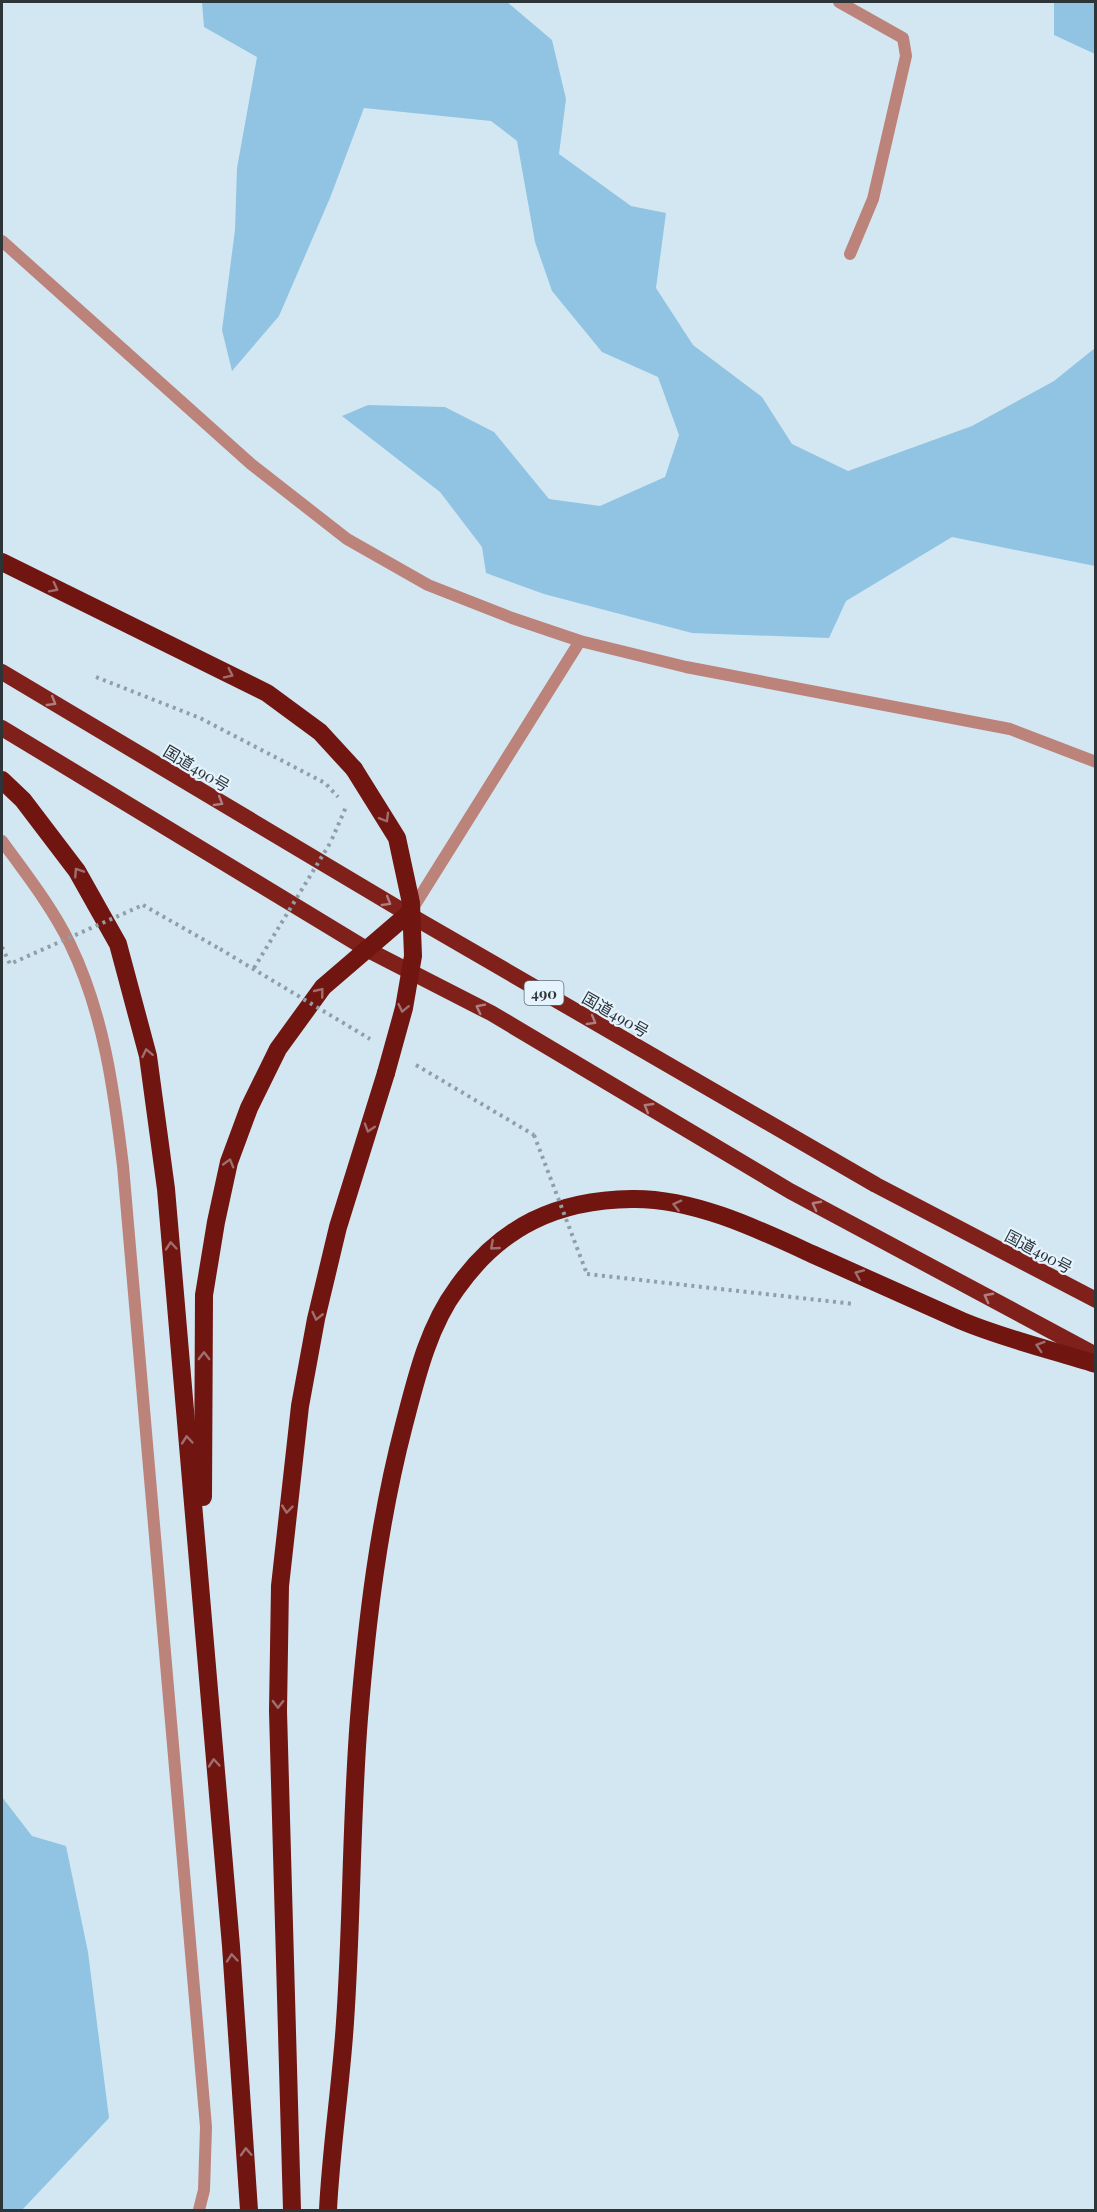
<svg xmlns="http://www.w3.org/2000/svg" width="1097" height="2212" font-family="'Playfair Display','Noto Sans JP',serif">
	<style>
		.green { fill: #90c4e2 }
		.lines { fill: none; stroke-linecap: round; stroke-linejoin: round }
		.path { stroke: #909fa7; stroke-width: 4; stroke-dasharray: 3 4.5; stroke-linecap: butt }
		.minor { stroke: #bc837b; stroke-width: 12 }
		.tertiary { stroke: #bc837b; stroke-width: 12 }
		.trunk { stroke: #80201b; stroke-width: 16 }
		.motorway { stroke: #711511; stroke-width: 18 }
		.path-bridge { stroke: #909fa7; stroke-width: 4; stroke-dasharray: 3 4.5; stroke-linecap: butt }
		.motorway-bridge { stroke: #711511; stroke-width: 18 }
		.oneway { stroke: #9f6e6f }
		.oneway2 { stroke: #ad7f81 }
		.labels { text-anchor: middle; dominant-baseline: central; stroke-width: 4.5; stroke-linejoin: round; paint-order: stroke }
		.shield { fill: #e4f3fd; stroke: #646e74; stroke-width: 1.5 }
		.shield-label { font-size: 15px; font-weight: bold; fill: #2d3539 }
		.street-label { font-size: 16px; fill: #2d3539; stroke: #e4f3fd }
	</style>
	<rect width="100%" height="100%" fill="#d3e7f2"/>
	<g class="green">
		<path d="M202 2H507L552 40 566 99 559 154 631 206 666 213 656 288 693 345 762 397 792 444 848 471 972 426 1054 381 1095 348V566L952 537 846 601 829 638 692 633 544 594 486 573 482 547 440 492 342 416 368 405 445 407 494 432 549 499 600 506 665 477 679 435 658 377 602 352 552 291 535 242 517 141 491 121 364 108 330 198 279 316 232 371 222 330 235 230 237 168 257 57 204 27Z"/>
		<path d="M1054 2H1095V54L1054 35Z"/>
		<path d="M2 1797 32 1836 66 1846 88 1952 109 2118 22 2210H2Z"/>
	</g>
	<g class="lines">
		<g class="path">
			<path d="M96 677 200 718 325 783 338 797"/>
			<path d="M332 839 346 807"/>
			<path d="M143 905 220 949"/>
			<path d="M355 1030 370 1039"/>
			<path d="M416 1065 534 1135"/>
			<path d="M587 1274 854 1304"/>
		</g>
		<g class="minor">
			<path d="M839 2 903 38 906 56 873 199 850 254"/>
			<path d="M580 641 686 667 1010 729 1096 762"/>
			<path d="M2 841C26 874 52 907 70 944 104 1014 114 1091 123 1166L206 2127 204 2190 199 2210"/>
		</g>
		<path class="tertiary" d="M2 241 251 464 347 539 428 585 512 618 580 641 411 911"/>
		<g class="trunk">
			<path d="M2 672 408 914 876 1185 1096 1300"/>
			<path d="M2 728 368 950 491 1013 790 1191 1096 1355"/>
		</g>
		<g class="motorway">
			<path d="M2 562 267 693 320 732 354 769"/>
			<path d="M2 780 23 800 77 871 118 944 148 1056 166 1189 231 1946 249 2210"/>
			<path d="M203 1497 204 1295 216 1222 229 1162 249 1108 278 1049 323 987 408 914"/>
			<path d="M292 2210 278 1711 280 1586 300 1406 316 1319 338 1227 386 1073"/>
			<path d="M328 2210C331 2148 341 2085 345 2022 352 1921 351 1819 359 1718 367 1619 379 1521 404 1425 416 1379 428 1327 457 1288 501 1226 557 1200 632 1199 693 1198 758 1229 812 1254 862 1276 912 1299 962 1321 1005 1339 1052 1350 1096 1364"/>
		</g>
		<g class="path-bridge">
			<path d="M2 947 10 964 143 905"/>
			<path d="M220 949 355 1030"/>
			<path d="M254 968 332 840"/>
			<path d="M534 1135 587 1274"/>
		</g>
		<path class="motorway-bridge" d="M354 769 397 838 411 903 413 956 404 1008 386 1073"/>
	</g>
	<defs><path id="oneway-chevron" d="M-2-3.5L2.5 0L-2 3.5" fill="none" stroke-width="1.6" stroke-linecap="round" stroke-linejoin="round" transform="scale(1.5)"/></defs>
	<g class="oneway">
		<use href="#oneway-chevron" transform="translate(54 588) rotate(27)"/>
		<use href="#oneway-chevron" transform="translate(229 674) rotate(26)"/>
		<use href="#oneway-chevron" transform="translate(385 818) rotate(60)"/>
		<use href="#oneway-chevron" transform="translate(78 872) rotate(-123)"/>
		<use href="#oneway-chevron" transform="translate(320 992) rotate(-51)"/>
		<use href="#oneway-chevron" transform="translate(403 1008) rotate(102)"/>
		<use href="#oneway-chevron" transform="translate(147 1053) rotate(-102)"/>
		<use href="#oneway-chevron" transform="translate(369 1128) rotate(107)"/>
		<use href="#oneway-chevron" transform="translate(229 1163) rotate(-74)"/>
		<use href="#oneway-chevron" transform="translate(677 1205) rotate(-166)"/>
		<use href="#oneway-chevron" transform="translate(171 1246) rotate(-95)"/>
		<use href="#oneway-chevron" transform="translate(494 1246) rotate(139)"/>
		<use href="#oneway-chevron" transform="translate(859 1274) rotate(-156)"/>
		<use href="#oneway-chevron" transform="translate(317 1316) rotate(103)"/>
		<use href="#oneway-chevron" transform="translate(1040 1346) rotate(-162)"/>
		<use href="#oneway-chevron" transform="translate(204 1356) rotate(-90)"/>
		<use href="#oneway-chevron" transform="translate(187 1440) rotate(-95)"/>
		<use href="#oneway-chevron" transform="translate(287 1509) rotate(96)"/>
		<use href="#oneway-chevron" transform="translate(278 1704) rotate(91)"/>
		<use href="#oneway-chevron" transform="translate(214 1763) rotate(-95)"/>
		<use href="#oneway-chevron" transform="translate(232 1958) rotate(-95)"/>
		<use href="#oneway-chevron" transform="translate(246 2152) rotate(-93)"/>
	</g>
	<g class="oneway2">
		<use href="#oneway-chevron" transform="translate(52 702) rotate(31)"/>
		<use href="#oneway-chevron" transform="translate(219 802) rotate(31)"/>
		<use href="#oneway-chevron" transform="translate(387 902) rotate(31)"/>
		<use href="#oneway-chevron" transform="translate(480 1008) rotate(-153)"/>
		<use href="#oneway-chevron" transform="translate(592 1021) rotate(30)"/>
		<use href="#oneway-chevron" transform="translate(648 1107) rotate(-149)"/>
		<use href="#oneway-chevron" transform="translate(816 1205) rotate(-152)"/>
		<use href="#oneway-chevron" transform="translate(988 1297) rotate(-152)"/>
	</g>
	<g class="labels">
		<rect class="shield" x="524.5" y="981" width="39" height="24" rx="4.5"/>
		<g class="shield-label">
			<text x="544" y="993">490</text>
		</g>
		<g class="street-label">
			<text transform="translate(197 768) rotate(31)">国道490号</text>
			<text transform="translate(616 1014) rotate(30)">国道490号</text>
			<text transform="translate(1039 1251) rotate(28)">国道490号</text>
		</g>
	</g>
	<rect width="1097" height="2212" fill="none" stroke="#2d3539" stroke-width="6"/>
</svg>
